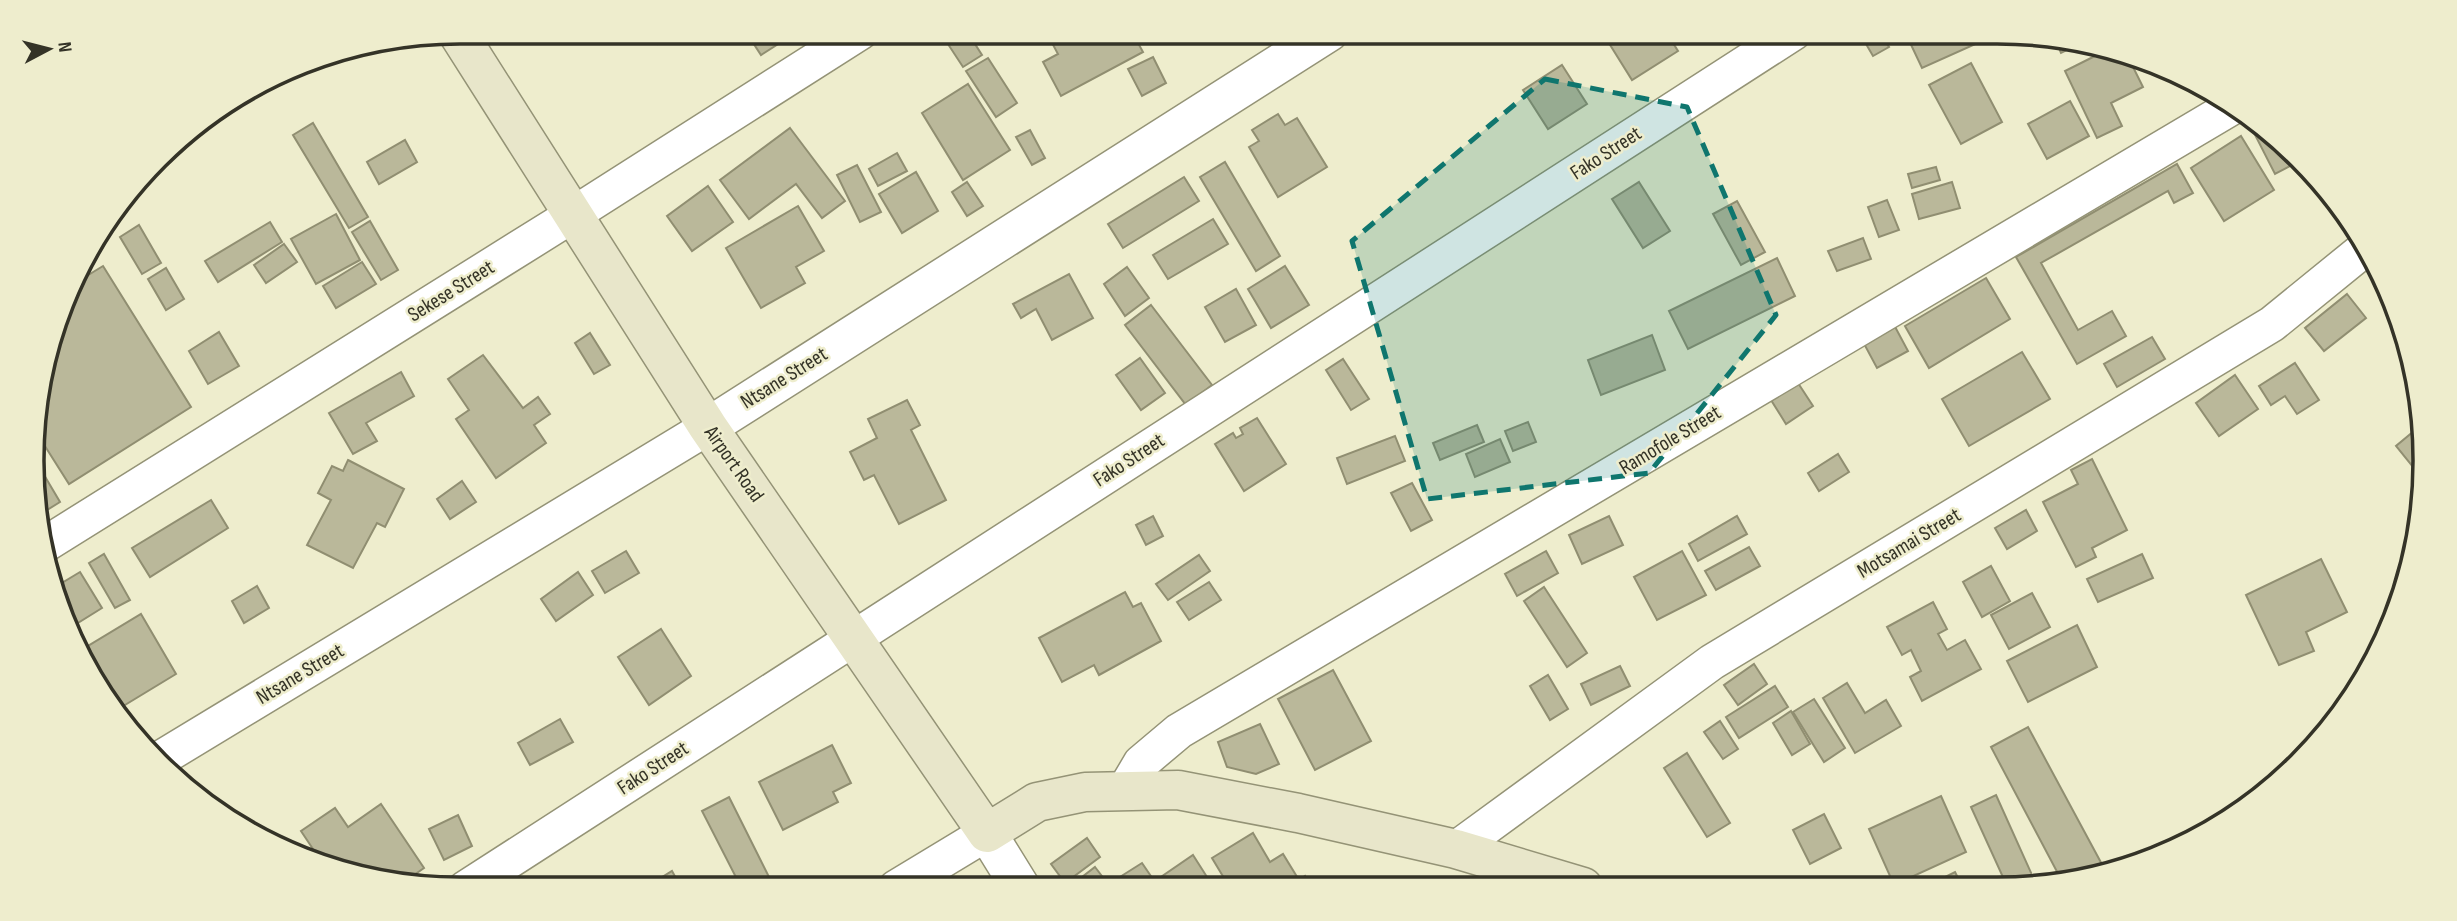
<svg xmlns="http://www.w3.org/2000/svg" width="2457" height="921" font-family="'Sofia Sans Condensed',sans-serif">
	<style>
		.building { fill: #bab89a; stroke: #908e71; stroke-width: 2 }
		.lines { fill: none; stroke-linecap: round; stroke-linejoin: round }
		.minor-casing { stroke: #949376; stroke-width: 38 }
		.tertiary-casing { stroke: #949376; stroke-width: 41 }
		.secondary-casing { stroke: #949376; stroke-width: 41 }
		.minor { stroke: #fff; stroke-width: 35 }
		.tertiary { stroke: #fff; stroke-width: 38 }
		.secondary { stroke: #e8e6ca; stroke-width: 38 }
		.marked { fill: #0f766e; fill-opacity: 0.2; stroke: #0f766e; stroke-width: 5; stroke-dasharray: 14 9; stroke-linejoin: round }
		.labels { text-anchor: middle; dominant-baseline: central; stroke-width: 5; stroke-linejoin: round; paint-order: stroke }
		.street-label { font-size: 21px; fill: #343327; stroke: #eeedcd }
		.rim { fill: none; stroke: #343327; stroke-width: 3.5 }
	</style>
	<rect width="100%" height="100%" fill="#eeedcd"/>
	<g class="building">
		<path d="M651 32H681L658 44Z"/>
		<path d="M746 32H797L761 55Z"/>
		<path d="M948 32H996L975 44 982 55 963 67 942 35Z"/>
		<path d="M1069 32H1084L1086 36 1095 32H1132L1143 52 1061 96 1043 62 1058 54 1051 41Z"/>
		<path d="M1602 32H1666L1678 51 1632 80Z"/>
		<path d="M1859 32H1879L1889 47 1873 56Z"/>
		<path d="M1905 32H1996L2000 33 1922 68Z"/>
		<path d="M2055 39 2081 43 2061 53Z"/>
		<path d="M2107 50 2109 55 2118 51 2139 62 2132 65 2143 87 2111 103 2122 126 2097 138 2065 71Z"/>
		<path d="M1153 57 1166 83 1142 96 1128 69Z"/>
		<path d="M988 58 1017 103 996 117 966 71Z"/>
		<path d="M1971 63 2002 122 1961 144 1929 85Z"/>
		<path d="M1562 65 1587 104 1548 129 1523 90Z"/>
		<path d="M968 84 1010 150 963 180 922 113Z"/>
		<path d="M2070 101 2089 136 2047 159 2028 124Z"/>
		<path d="M1278 114 1285 125 1297 118 1327 167 1278 197 1249 147 1259 141 1252 130Z"/>
		<path d="M2259 121 2296 163 2275 174 2250 125Z"/>
		<path d="M313 123 368 217 349 228 293 135Z"/>
		<path d="M790 128 845 201 822 218 796 184 749 219 720 180Z"/>
		<path d="M1030 130 1045 158 1032 165 1016 137Z"/>
		<path d="M2241 136 2274 190 2224 221 2191 168Z"/>
		<path d="M405 140 417 162 379 184 367 162Z"/>
		<path d="M897 153 907 171 878 186 869 169Z"/>
		<path d="M1225 162 1280 256 1256 271 1200 177Z"/>
		<path d="M2177 164 2193 193 2174 203 2168 191 2041 263 2078 330 2112 311 2126 336 2077 364 2016 257Z"/>
		<path d="M857 165 881 212 860 222 837 175Z"/>
		<path d="M1936 167 1940 180 1912 188 1908 174Z"/>
		<path d="M916 172 938 211 902 233 879 194Z"/>
		<path d="M1184 177 1199 201 1123 248 1108 224Z"/>
		<path d="M967 182 983 206 967 216 952 192Z"/>
		<path d="M1639 182 1670 231 1643 248 1612 199Z"/>
		<path d="M1952 182 1960 208 1919 219 1912 194Z"/>
		<path d="M708 186 733 222 692 251 667 216Z"/>
		<path d="M1887 200 1899 230 1879 237 1868 207Z"/>
		<path d="M1737 201 1765 252 1741 265 1713 214Z"/>
		<path d="M798 206 824 251 796 267 805 283 761 308 726 248Z"/>
		<path d="M336 214 360 260 316 284 291 239Z"/>
		<path d="M1213 219 1228 244 1168 279 1153 255Z"/>
		<path d="M370 221 398 270 381 280 352 232Z"/>
		<path d="M270 222 282 242 218 282 205 261Z"/>
		<path d="M139 225 161 263 142 274 120 237Z"/>
		<path d="M1863 238 1871 259 1837 271 1828 251Z"/>
		<path d="M284 244 297 262 266 283 254 265Z"/>
		<path d="M1777 258 1795 296 1688 349 1669 311Z"/>
		<path d="M362 262 376 284 336 308 323 286Z"/>
		<path d="M103 266 191 407 69 484 36 432 35 404 77 282Z"/>
		<path d="M1285 266 1309 305 1271 328 1248 289Z"/>
		<path d="M1127 267 1149 298 1125 316 1104 284Z"/>
		<path d="M166 268 184 299 166 310 148 279Z"/>
		<path d="M1069 274 1093 318 1052 340 1036 309 1021 318 1013 304Z"/>
		<path d="M1986 278 2010 319 1929 368 1905 326Z"/>
		<path d="M1236 289 1256 325 1225 342 1205 307Z"/>
		<path d="M2347 294 2366 318 2324 351 2305 328Z"/>
		<path d="M1151 305 1212 385 1186 405 1125 325Z"/>
		<path d="M1893 323 1908 351 1877 368 1862 340Z"/>
		<path d="M219 332 239 366 208 384 189 351Z"/>
		<path d="M590 333 610 365 594 374 575 343Z"/>
		<path d="M1652 335 1665 370 1601 395 1588 360Z"/>
		<path d="M2152 337 2165 359 2117 387 2104 364Z"/>
		<path d="M2022 352 2050 399 1969 446 1942 399Z"/>
		<path d="M483 355 523 408 538 397 550 414 534 425 546 443 496 478 456 419 469 410 448 379Z"/>
		<path d="M1140 358 1165 393 1141 410 1116 375Z"/>
		<path d="M1343 359 1369 399 1351 410 1326 370Z"/>
		<path d="M2295 363 2319 400 2297 414 2285 396 2271 405 2259 386Z"/>
		<path d="M401 372 414 396 366 423 377 441 353 454 329 413Z"/>
		<path d="M2235 375 2258 409 2219 436 2196 403Z"/>
		<path d="M1798 383 1813 406 1786 424 1771 400Z"/>
		<path d="M907 400 920 425 911 430 946 500 899 524 874 475 864 480 850 452 877 438 868 419Z"/>
		<path d="M1257 418 1286 464 1244 491 1215 444 1233 433 1236 438 1243 434 1240 428Z"/>
		<path d="M1528 422 1536 442 1513 451 1505 431Z"/>
		<path d="M1477 425 1484 442 1440 460 1433 443Z"/>
		<path d="M2420 426 2417 472 2396 446Z"/>
		<path d="M1395 436 1405 461 1347 484 1337 458Z"/>
		<path d="M1500 439 1510 462 1475 477 1466 454Z"/>
		<path d="M1838 454 1849 472 1819 491 1808 473Z"/>
		<path d="M2092 459 2127 530 2092 548 2096 557 2076 567 2043 502 2078 484 2071 470Z"/>
		<path d="M348 460 404 489 385 527 377 523 353 568 307 545 331 500 318 493 332 466 343 471Z"/>
		<path d="M37 463 60 502 39 515Z"/>
		<path d="M462 481 476 502 450 519 437 499Z"/>
		<path d="M1412 483 1432 520 1411 531 1391 493Z"/>
		<path d="M211 500 228 528 150 577 132 548Z"/>
		<path d="M2026 510 2037 531 2007 549 1995 528Z"/>
		<path d="M1153 516 1163 536 1146 545 1136 525Z"/>
		<path d="M1609 516 1623 545 1582 564 1569 535Z"/>
		<path d="M1737 516 1747 534 1698 561 1689 544Z"/>
		<path d="M1749 547 1760 566 1716 590 1705 571Z"/>
		<path d="M626 551 639 573 605 593 592 571Z"/>
		<path d="M1546 551 1558 573 1517 596 1505 574Z"/>
		<path d="M1682 551 1706 595 1657 620 1634 577Z"/>
		<path d="M104 554 130 600 115 608 89 563Z"/>
		<path d="M2142 554 2153 578 2098 602 2087 579Z"/>
		<path d="M1199 555 1210 571 1168 600 1156 584Z"/>
		<path d="M2321 559 2347 612 2306 632 2314 651 2279 665 2246 595Z"/>
		<path d="M1991 566 2010 601 1982 617 1963 582Z"/>
		<path d="M80 572 102 608 73 626 57 586Z"/>
		<path d="M578 572 593 595 556 621 541 599Z"/>
		<path d="M1209 582 1221 600 1189 620 1177 602Z"/>
		<path d="M257 586 269 608 244 623 232 601Z"/>
		<path d="M1544 587 1587 653 1567 667 1524 601Z"/>
		<path d="M1125 592 1133 607 1141 603 1161 641 1099 675 1094 665 1062 682 1039 638Z"/>
		<path d="M2032 593 2050 627 2009 649 1991 615Z"/>
		<path d="M1933 602 1947 629 1938 634 1947 650 1965 640 1981 669 1922 701 1910 677 1921 671 1911 650 1902 655 1887 627Z"/>
		<path d="M141 614 176 674 115 711 104 699 83 649Z"/>
		<path d="M2077 625 2097 667 2028 702 2007 661Z"/>
		<path d="M661 629 691 676 649 705 618 657Z"/>
		<path d="M1754 664 1767 684 1738 705 1724 685Z"/>
		<path d="M1620 666 1630 686 1591 705 1581 684Z"/>
		<path d="M1333 670 1371 741 1315 770 1278 699Z"/>
		<path d="M1548 675 1568 709 1550 720 1530 686Z"/>
		<path d="M1847 683 1865 713 1886 700 1901 726 1855 753 1823 698Z"/>
		<path d="M1775 686 1788 707 1739 738 1726 717Z"/>
		<path d="M1814 699 1845 748 1824 762 1793 712Z"/>
		<path d="M1791 711 1810 744 1792 755 1773 723Z"/>
		<path d="M560 719 573 742 530 765 518 743Z"/>
		<path d="M1720 721 1738 749 1723 759 1704 732Z"/>
		<path d="M1260 724 1279 764 1256 774 1227 767 1218 742Z"/>
		<path d="M2028 727 2105 870 2063 883 1991 747Z"/>
		<path d="M832 745 851 783 833 792 838 802 783 830 759 782Z"/>
		<path d="M1687 753 1730 823 1707 837 1664 768Z"/>
		<path d="M1996 795 2037 886H2007L1971 807Z"/>
		<path d="M1941 796 1966 852 1894 885 1869 829Z"/>
		<path d="M729 797 775 889H742L702 811Z"/>
		<path d="M381 804 424 868 404 882 349 875 321 861 301 831 335 808 348 827Z"/>
		<path d="M1824 814 1841 848 1810 864 1793 830Z"/>
		<path d="M458 815 472 846 444 860 429 829Z"/>
		<path d="M1253 833 1270 862 1283 854 1299 880 1305 876 1312 888H1230L1212 858Z"/>
		<path d="M1087 838 1100 857 1065 883 1051 864Z"/>
		<path d="M1193 855 1214 888H1159L1155 881Z"/>
		<path d="M1142 863 1159 888H1116L1112 882Z"/>
		<path d="M1095 867 1111 888H1070L1069 887Z"/>
		<path d="M672 871 682 889H643Z"/>
		<path d="M1955 872 1962 886H1927Z"/>
	</g>
	<g class="lines">
		<defs>
			<g id="minor">
				<path d="M41 547 574 214 860 32"/>
				<path d="M160 759 708 427"/>
				<path d="M1125 790 1141 763 1179 731 2232 107"/>
				<path d="M1456 849 1712 662 2272 324 2368 246"/>
				<path d="M896 888 987 833"/>
				<path d="M465 889 1794 32"/>
			</g>
			<g id="tertiary">
				<path d="M708 427 1329 32"/>
				<path d="M987 833 1021 888"/>
			</g>
			<path id="secondary" d="M457 32 708 427 987 833 1037 802 1085 792 1178 790 1298 813 1456 849 1583 887"/>
		</defs>
		<use href="#minor" class="minor-casing"/>
		<use href="#tertiary" class="tertiary-casing"/>
		<use href="#secondary" class="secondary-casing"/>
		<use href="#minor" class="minor"/>
		<use href="#tertiary" class="tertiary"/>
		<use href="#secondary" class="secondary"/>
	</g>
	<path class="marked" d="M1545 79 1687 107 1776 315 1649 473 1427 499 1352 241Z"/>
	<g class="labels">
		<g class="street-label">
			<text transform="translate(1606 153) rotate(-33)">Fako Street</text>
			<text transform="translate(451 291) rotate(-32)">Sekese Street</text>
			<text transform="translate(784 378) rotate(-32)">Ntsane Street</text>
			<text transform="translate(1670 440) rotate(-31)">Ramofole Street</text>
			<text transform="translate(1129 460) rotate(-33)">Fako Street</text>
			<text transform="translate(734 464) rotate(55)">Airport Road</text>
			<text transform="translate(1909 543) rotate(-31)">Motsamai Street</text>
			<text transform="translate(300 674) rotate(-31)">Ntsane Street</text>
			<text transform="translate(653 768) rotate(-33)">Fako Street</text>
		</g>
	</g>
	<path d="M0 0H2457V921H0ZM460 44H1997A416 416 0 0 1 2413 460V461A416 416 0 0 1 1997 877H460A416 416 0 0 1 44 461V460A416 416 0 0 1 460 44Z" fill="#eeedcd" fill-rule="evenodd"/>
	<path class="rim" d="M460 44H1997A416 416 0 0 1 2413 460V461A416 416 0 0 1 1997 877H460A416 416 0 0 1 44 461V460A416 416 0 0 1 460 44Z"/>
	<g transform="translate(49 49) rotate(83)" stroke="#eeedcd" stroke-width="5" paint-order="stroke">
	<path d="M0-5L12 26L0 18L-12 26Z" fill="#343327"/>
	<text y="-10" font-size="19" font-weight="bold" text-anchor="middle" fill="#343327">N</text>
	</g>
</svg>
